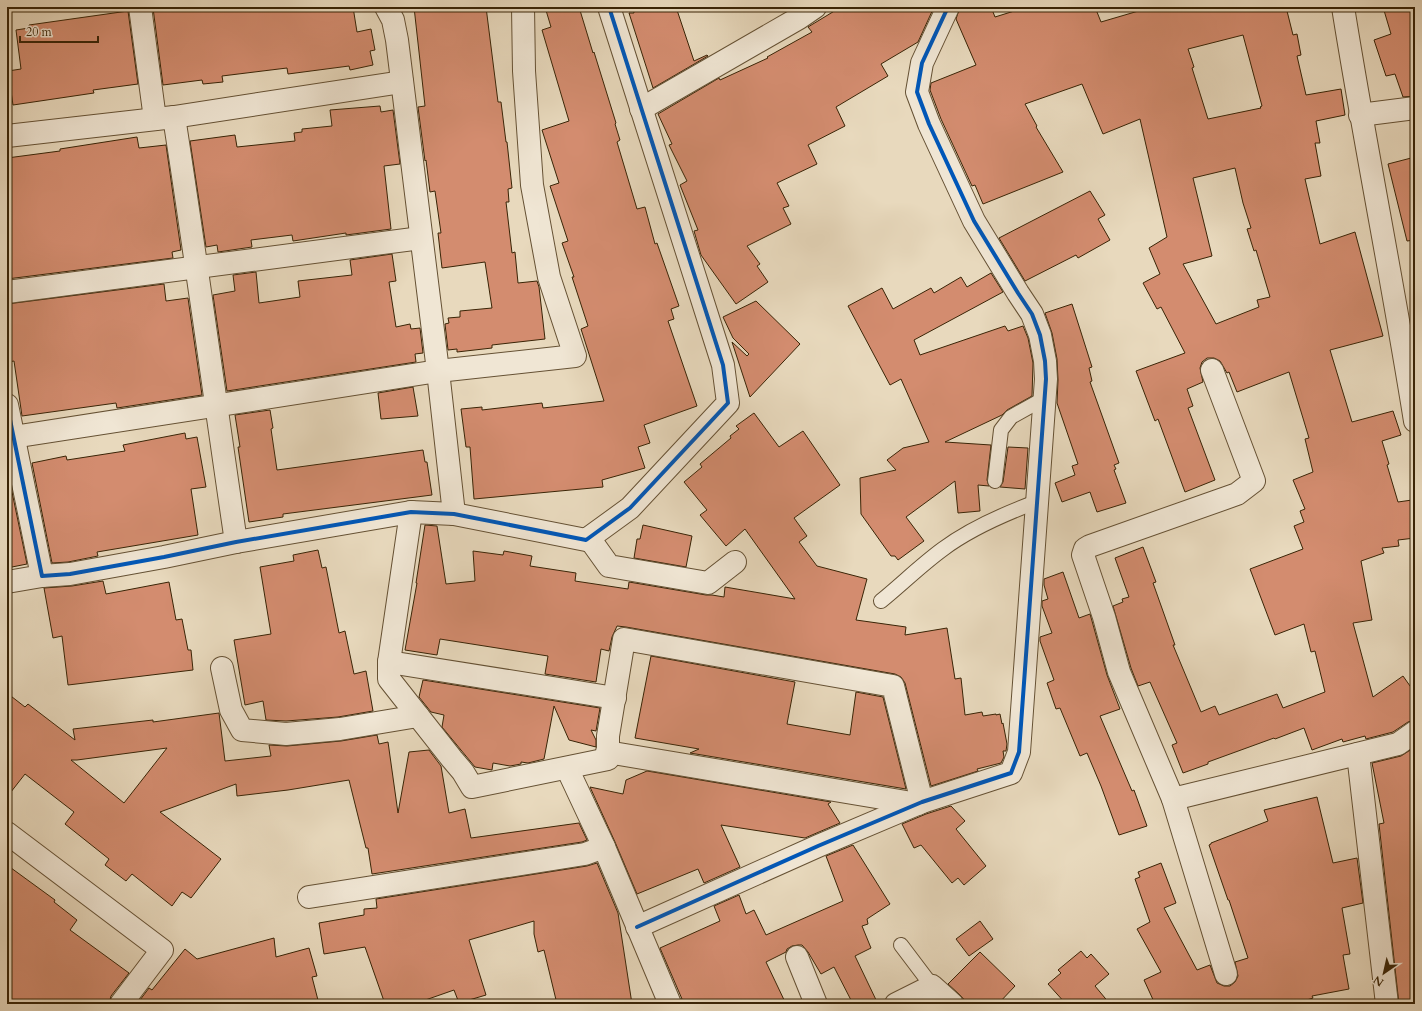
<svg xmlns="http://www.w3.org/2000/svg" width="1422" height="1011" font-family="Cardo,serif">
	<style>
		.building { fill: #d38c6f; stroke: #392406; fill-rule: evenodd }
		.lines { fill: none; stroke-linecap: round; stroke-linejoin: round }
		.service-casing { stroke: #655134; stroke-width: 16 }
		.minor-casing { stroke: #655134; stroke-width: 24 }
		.tertiary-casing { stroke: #655134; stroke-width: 24 }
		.service { stroke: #f0e6d4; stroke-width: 14 }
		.minor { stroke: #f0e6d4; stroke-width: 22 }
		.tertiary { stroke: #f0e6d4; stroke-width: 22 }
		.cycleway-casing { stroke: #f0e6d4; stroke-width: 6 }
		.cycleway { stroke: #0057b8; stroke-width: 4 }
	</style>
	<rect width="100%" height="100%" fill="#e8d9bd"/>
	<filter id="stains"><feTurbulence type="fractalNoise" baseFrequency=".005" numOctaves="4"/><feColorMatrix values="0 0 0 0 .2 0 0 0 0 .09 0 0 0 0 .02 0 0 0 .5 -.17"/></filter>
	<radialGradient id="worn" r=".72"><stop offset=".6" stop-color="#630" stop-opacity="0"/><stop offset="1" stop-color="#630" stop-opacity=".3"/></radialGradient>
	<g class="building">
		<path d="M157 7H353L357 32 371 29 375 50 370 51 373 65 350 70 349 66 288 74 287 68 222 76 223 82 203 84 202 80 163 85 153 8Z"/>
		<path d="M414 7H486L498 102H501L506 142H507L512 188 508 189 509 202H506L512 253 515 252 518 283 537 281 539 287 545 339 492 345V348L457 352V349L448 350 445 324 449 323 448 318 460 317V311L492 308 485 262 442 268 438 233H441L435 191 430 192 426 160 425 161 418 107 425 106Z"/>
		<path d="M545 7H579L593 53 594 52 616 123 615 124 620 140 617 142 637 209 645 207 655 244 657 243 679 306 671 309 674 319 668 321 697 406 644 425 650 443 638 447 645 468 602 480 603 487 474 499 470 447H466L461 409 482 407V410L542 403 543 408 604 401 581 329 588 326 572 277H574L562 243 568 241 550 186 559 183 542 130 569 121 542 30 551 27Z"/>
		<path d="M633 7H676L694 61 707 55 708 56 653 88 629 13H634Z"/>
		<path d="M841 7H934L918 42 881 64 888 76 836 107 845 126 808 145 817 164 777 183 789 206 783 208 791 224 747 246 760 264 757 266 768 282 736 304 701 255 694 231 698 230 680 185 687 181 669 145 672 144 658 114 719 78 720 80 768 58 767 57 812 32 808 27Z"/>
		<path d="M960 7H991L995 17 1027 7H1095L1101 22 1152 7H1286L1293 35 1297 34 1301 55 1297 56 1306 95 1341 89 1345 115 1316 121 1320 143H1315L1321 176 1305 179 1320 244 1355 232 1383 336 1330 350 1352 422 1393 411 1401 435 1382 441 1389 464 1387 465 1398 502 1412 500 1415 518V538L1398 540 1399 546 1382 548 1384 553 1361 561 1372 620 1353 623 1373 697 1403 676 1415 693V720L1408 722 1393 732 1366 739 1365 736 1343 742 1342 739 1312 750 1304 728 1275 739 1274 738 1208 762V764L1183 773 1172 745 1177 743 1150 682 1138 686 1131 668 1113 606 1123 602 1122 599 1129 597 1115 558 1143 547 1156 582 1153 583 1175 645H1173L1201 712 1215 706 1219 715 1277 694 1283 708 1325 692 1315 651 1311 652 1304 624 1275 635 1250 569 1303 549 1294 526 1304 522 1300 511 1305 509 1293 480 1313 472 1305 439 1309 438 1289 372 1237 392 1229 372 1227 373 1220 361 1214 358H1207L1202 362 1200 368 1203 382 1187 389 1193 406 1188 408 1215 480 1185 492 1158 419 1155 421 1136 371 1185 353 1161 307 1157 309 1143 283 1160 274 1149 248 1167 237 1140 119 1103 134 1082 84 1025 104 1037 126 1036 127 1063 172 983 204 975 185 972 186 941 119 930 90 931 83 976 65 956 19ZM1243 35 1262 106 1260 107 1261 108 1208 119 1192 68 1194 67 1188 49ZM1235 168 1243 203 1251 228 1247 229 1254 251 1256 250 1270 297 1257 300 1259 307 1216 324 1183 264 1212 256 1193 178Z"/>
		<path d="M1383 7H1415V96L1403 97 1395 74 1386 76 1374 40 1391 34Z"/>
		<path d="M128 11 138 84 93 90 94 93 13 105 8 71 21 69 16 30 29 28V25Z"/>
		<path d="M380 106 381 112 393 110 400 164 384 166 391 229 346 235V233L293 241 292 235 251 240 252 247 218 252 217 245 206 247 190 141 235 135 237 147 295 141 294 133 302 132V129L332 126 330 110Z"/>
		<path d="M137 137 139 148 166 145 181 250 172 252 173 258 7 279V158L60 151V149Z"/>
		<path d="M1415 157V240L1407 241 1388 164Z"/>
		<path d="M1090 191 1105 215 1098 219 1110 240 1078 258 1076 255 1025 281 999 238Z"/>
		<path d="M392 254 396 281 389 282 396 327 410 324 411 329 420 328 423 353 415 354 416 362 227 391 213 295 235 291 233 275 256 272 259 303 300 297 298 281 352 275 350 260Z"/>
		<path d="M991 273 1003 292 914 340 920 355 1005 326 1008 331 1023 326 1028 338 1033 363 1032 396 1007 410 1002 415 945 442 991 445 987 480 989 486 978 485 980 511 958 513 955 481 906 517 924 541 898 560 895 556H891L861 514 860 478 896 470 887 460 903 448 929 442 901 379 890 385 848 306 882 288 893 309 931 288 934 293 961 277 967 287Z"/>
		<path d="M164 284 166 301 188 298 202 395 117 408 116 403 22 416 14 361 9 362 7 351V304Z"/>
		<path d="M756 301 800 344 750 397 732 342 747 356 749 354 733 338 723 317Z"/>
		<path d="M1072 304 1092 367 1089 368 1092 381 1090 382 1119 463 1114 465 1116 469 1114 470 1126 503 1097 512 1090 492 1062 502 1055 483 1075 475 1072 466 1078 464 1057 403 1058 380 1057 359 1052 333 1045 313Z"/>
		<path d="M413 387 418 416 381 419 378 393Z"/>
		<path d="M270 410 273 428 271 429 277 470 423 450 425 462H427L432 495 283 514V517L249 522 238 447H240L235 415Z"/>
		<path d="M754 413 779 447 803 431 840 485 794 518 807 536 799 542 817 566 867 579 856 620 906 627 905 635 947 628 955 679 961 678 965 715 982 712 983 716 996 714V715L1000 714 1002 724 1003 723 1007 744 1006 751H1003L1004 757 1001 763 977 769 978 771 931 786 905 683 901 677 895 674 626 627 617 626 612 637 609 651 601 649 596 682 545 674 548 656 440 639 437 655 405 650 417 583H416L425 525 437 526 446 584 475 581 473 551 503 555 504 551 532 556 530 566 576 573 575 581 628 589 629 582 706 595H712L724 597 725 587 795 599 745 529 726 546 700 515 707 510 684 482 702 467 700 464 731 438 730 436 739 429 736 426Z"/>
		<path d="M185 433 186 439 197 437 206 487 191 489 198 535 97 552 98 556 68 562 52 563 32 463 66 456 67 460 125 451 123 445Z"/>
		<path d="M1008 447 1028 448 1025 489 1000 487 1003 482Z"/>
		<path d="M7 468 27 564 7 568Z"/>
		<path d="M643 525 692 536 686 567 634 558 637 539H640Z"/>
		<path d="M318 550 322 568 326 567 339 633 345 631 354 674 366 671 373 711 338 717 286 721 266 720 263 701 245 705 234 640 271 634 260 567 294 561 293 555Z"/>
		<path d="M1063 572 1079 618 1090 614 1092 621 1107 675 1120 709 1100 716 1132 791 1134 790 1147 826 1119 835 1101 786 1087 753 1080 756 1060 708 1056 709 1047 683 1054 680 1040 641V637L1052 633 1042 606V601L1048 599 1044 585V579Z"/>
		<path d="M103 581 106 594 169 582 176 620 182 619 188 650H191L193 670 68 685 62 636 53 638 44 588 72 586Z"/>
		<path d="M651 656 795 682 787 724 850 735 856 692 883 697 906 789 690 753 699 749 635 738Z"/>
		<path d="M423 680 600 708 596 731 591 730 596 740V747L569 740 554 706 544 759 528 763 521 762V764L510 766 493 763 492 770 475 767 442 727 444 715 431 712 419 697Z"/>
		<path d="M7 693 25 707 28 704 75 740 73 729 153 720V722L219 713 225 761 271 756 269 745 287 746 341 741 377 735 379 744 388 742 398 813 409 752 429 750 441 766 449 813 465 809 471 838 579 823 587 840 582 842 372 874 368 848H366L349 780 288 790 237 796 236 784 160 812 221 859 191 898 182 892 172 906 132 874 126 881 105 865 109 859 65 824 74 812 25 774 7 797ZM167 748 124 803 71 760H77Z"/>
		<path d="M1415 747V1004H1399L1379 824 1384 823 1372 763 1401 756Z"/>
		<path d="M647 771 831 802 828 804 840 823 805 838 721 825 740 867 704 883 698 869 637 894 615 842 590 787 623 794 626 780Z"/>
		<path d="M1317 797 1333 863 1357 858 1363 903 1342 908 1350 954 1343 955 1349 989 1312 996 1313 998 1294 1004H1155L1144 980 1161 972 1137 929 1150 922 1135 879 1140 877 1138 872 1161 863 1176 903 1164 908 1197 970 1210 965 1217 983 1224 986H1230L1235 982 1238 976 1235 962 1248 958 1229 900H1228L1209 845 1211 844V843L1268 821 1264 810Z"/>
		<path d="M951 806 965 821 956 829 986 866 964 885 958 878 952 883 921 845 914 848 902 824 926 814Z"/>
		<path d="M853 845 890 904 867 919 868 924 862 926 871 948 855 956 878 1004H853L834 967 821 974 808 952 802 945H798L792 946 787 949 786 952 766 962 786 1004H682V999L660 948 720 921 714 906 739 895 746 914 754 910 766 935 843 901 826 856Z"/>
		<path d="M597 863 618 913 632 1004H557L544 950 538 952 534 934V921L469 940 486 995 459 1003 454 990 414 1004H385L365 947 324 954 319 923 364 915V909L377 908 376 899 587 866Z"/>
		<path d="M7 865 55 900 54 902 77 920 70 930 129 973 111 996 109 1004H7Z"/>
		<path d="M980 921 993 939 969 956 956 939Z"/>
		<path d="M274 938 276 957 309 948 317 976 312 977 319 1004H137L149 988 152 990 185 949 197 959Z"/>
		<path d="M1081 951 1087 958 1091 954 1109 974 1095 986 1110 1004H1066L1048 984 1061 973 1058 970Z"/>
		<path d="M980 952 1015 986 998 1004H968L960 995 948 984Z"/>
	</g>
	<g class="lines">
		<defs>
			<g id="service">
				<path d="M995 481 1001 430 1011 417 1045 398"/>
				<path d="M881 601C902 584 921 565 943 549 971 528 1004 514 1036 502"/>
				<path d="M901 945 932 986"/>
			</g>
			<g id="minor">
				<path d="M140 7 155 119"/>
				<path d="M386 7 393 20 397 40 438 371 454 514"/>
				<path d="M1343 7C1365 145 1393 283 1415 421"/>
				<path d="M641 109 799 18 815 7"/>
				<path d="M1360 115 1415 108"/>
				<path d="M174 117C196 258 215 400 236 542"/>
				<path d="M7 136 174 117 402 82"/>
				<path d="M7 292 421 238"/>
				<path d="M1212 370 1254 481 1237 494 1090 546 1085 549 1083 555 1104 617 1119 672 1173 799 1398 744 1415 732"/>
				<path d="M7 405 42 576 70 574 164 557 236 542 411 512 454 514 586 540 630 508 728 403 723 365 609 7"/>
				<path d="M13 437 438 371 575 356 549 277 532 185 524 71 523 7"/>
				<path d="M411 512 389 662V679L452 759 463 772 472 787 608 759V736L624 639 893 686 922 802"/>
				<path d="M589 538 609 566 708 583 735 562"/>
				<path d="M7 582 42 576"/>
				<path d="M389 662 615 698"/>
				<path d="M222 668 231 710 242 730 286 734 340 729 418 716"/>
				<path d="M607 752 918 804"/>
				<path d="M1358 754 1387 1004"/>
				<path d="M567 768 604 847 670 1004"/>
				<path d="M1173 799 1226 974"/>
				<path d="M309 897 585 854 604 847"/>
				<path d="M637 927 818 846 922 802 1011 773 1019 752 1046 379 1045 361 1040 335 1032 314 1018 293 974 221 929 124 917 92 922 63 948 7"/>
				<path d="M797 957 816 1004"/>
				<path d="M896 1004 932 986 952 1004"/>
			</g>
			<path id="tertiary" d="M7 833 162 950 121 1004"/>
		</defs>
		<use href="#service" class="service-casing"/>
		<use href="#minor" class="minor-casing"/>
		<use href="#tertiary" class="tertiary-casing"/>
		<use href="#service" class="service"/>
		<use href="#minor" class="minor"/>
		<use href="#tertiary" class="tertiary"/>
		<defs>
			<g id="cycleway">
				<path d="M7 405 42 576 70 574 164 557 236 542 411 512 454 514 586 540 630 508 728 403 723 365 609 7"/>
				<path d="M637 927 818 846 922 802 1011 773 1019 752 1046 379 1045 361 1040 335 1032 314 1018 293 974 221 929 124 917 92 922 63 948 7"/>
			</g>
		</defs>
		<use href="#cycleway" class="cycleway-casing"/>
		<use href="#cycleway" class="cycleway"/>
	</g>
	<rect width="1422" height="1011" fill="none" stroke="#e8d9bd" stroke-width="24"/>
	<rect x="8" y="8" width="1406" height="995" fill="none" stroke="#392406" stroke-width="2"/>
	<rect x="12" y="12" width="1398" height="987" fill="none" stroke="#392406"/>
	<g transform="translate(1384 973) rotate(214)" stroke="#f0e6d4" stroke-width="3" paint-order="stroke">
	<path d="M0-3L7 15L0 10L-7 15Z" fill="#392406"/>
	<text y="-6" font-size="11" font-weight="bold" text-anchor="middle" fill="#392406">N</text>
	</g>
	<path d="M20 36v6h78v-6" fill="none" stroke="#392406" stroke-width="2"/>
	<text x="26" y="36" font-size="12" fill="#392406" stroke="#f0e6d4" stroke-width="3" paint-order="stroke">20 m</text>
	<rect width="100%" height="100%" filter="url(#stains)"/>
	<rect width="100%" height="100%" fill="url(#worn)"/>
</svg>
